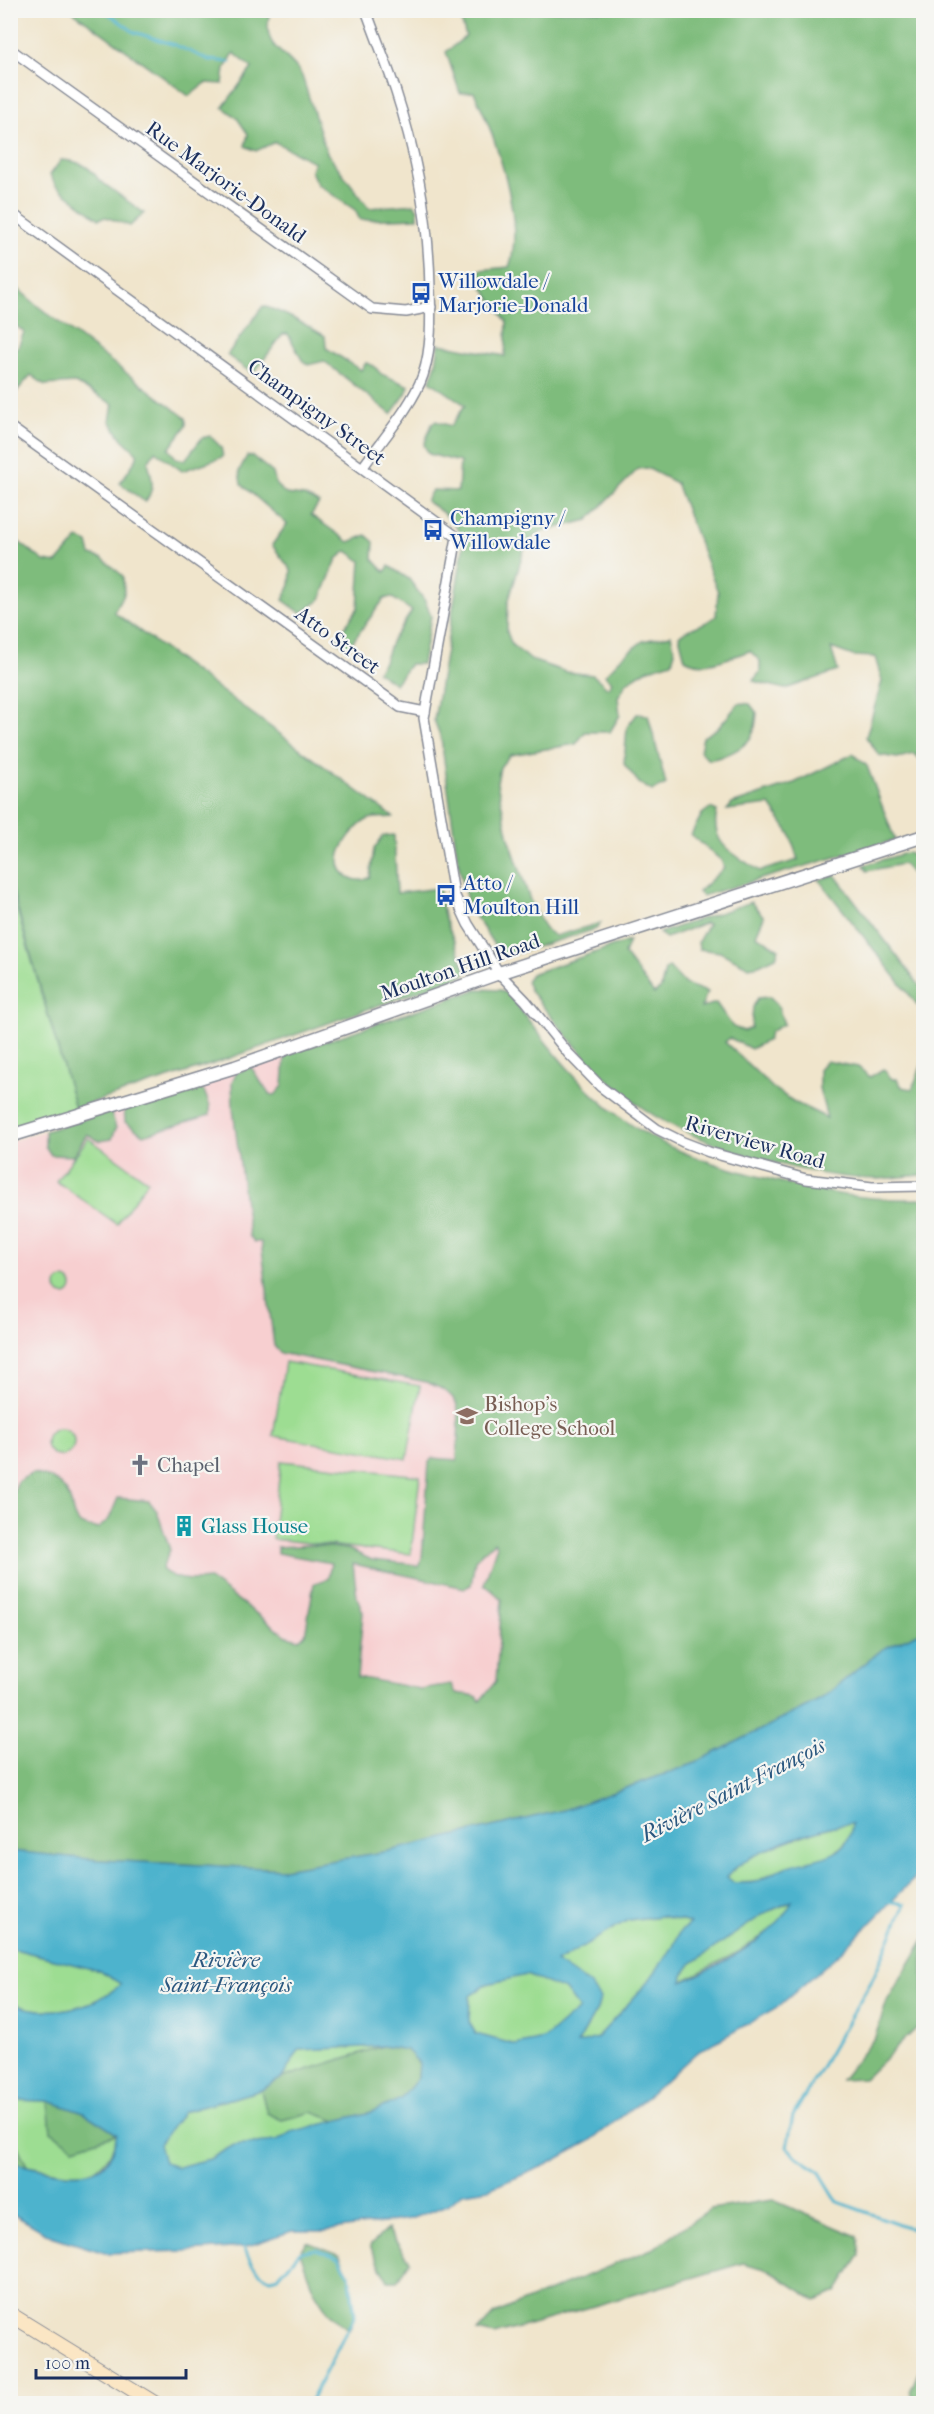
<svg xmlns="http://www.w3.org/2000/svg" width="934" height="2414" font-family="'IM FELL French Canon',serif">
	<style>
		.built { fill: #f7cfd0 }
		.green { fill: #9ddd92; stroke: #5c8678; stroke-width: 1.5 }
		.forest { fill: #7ebc7c; stroke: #4c766d; stroke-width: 1.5; fill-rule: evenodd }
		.water { fill: #4eb3cd; stroke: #347196; stroke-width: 1.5; fill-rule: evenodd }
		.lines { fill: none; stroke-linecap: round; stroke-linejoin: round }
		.stream { stroke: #4eb3cd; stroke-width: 3 }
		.minor-casing { stroke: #868a95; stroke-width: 12 }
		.tertiary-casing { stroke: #868a95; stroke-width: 15 }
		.secondary-casing { stroke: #868a95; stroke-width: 16 }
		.minor { stroke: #fff; stroke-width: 9 }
		.tertiary { stroke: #fff; stroke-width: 12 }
		.secondary { stroke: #fbe6c4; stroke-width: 14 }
		.labels { text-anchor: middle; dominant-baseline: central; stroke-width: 4.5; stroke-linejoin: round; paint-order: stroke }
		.street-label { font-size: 21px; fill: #1b2f5e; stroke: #f6f6f2 }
		.transit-label { font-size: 21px; fill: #164399; stroke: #f6f6f2; text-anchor: start }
		.education-label { font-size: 21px; fill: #785e54; stroke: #f6f6f2; text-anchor: start }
		.worship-label { font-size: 21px; fill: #5b616d; stroke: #f6f6f2; text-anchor: start }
		.culture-label { font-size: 21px; fill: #0d838f; stroke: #f6f6f2; text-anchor: start }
		.water-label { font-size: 22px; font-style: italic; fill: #2a577f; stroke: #f6f6f2 }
	</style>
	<rect width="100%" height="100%" fill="#f6f6f2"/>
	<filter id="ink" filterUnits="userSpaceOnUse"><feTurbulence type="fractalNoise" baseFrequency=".0167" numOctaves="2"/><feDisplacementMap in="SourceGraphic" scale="12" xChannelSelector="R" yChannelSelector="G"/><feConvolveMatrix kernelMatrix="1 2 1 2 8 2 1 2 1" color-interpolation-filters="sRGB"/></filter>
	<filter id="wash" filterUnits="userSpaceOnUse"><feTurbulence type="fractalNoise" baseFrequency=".008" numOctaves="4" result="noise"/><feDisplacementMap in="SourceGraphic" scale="24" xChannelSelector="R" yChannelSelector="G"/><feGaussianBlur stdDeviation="1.35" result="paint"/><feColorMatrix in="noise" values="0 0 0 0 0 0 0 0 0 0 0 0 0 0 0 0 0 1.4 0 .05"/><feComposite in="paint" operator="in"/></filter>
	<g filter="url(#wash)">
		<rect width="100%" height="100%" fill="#f0e5cc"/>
		<path class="built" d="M478 989 500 990 509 995 557 1057 582 1084 623 1119 672 1149 714 1165 800 1188 846 1197 886 1200 923 1199V1631L11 1851V1141L195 1086Z"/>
		<g class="green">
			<path d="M10 887 76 1110 11 1129H10Z"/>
			<path d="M88 1138 148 1181 117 1224 56 1181Z"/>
			<circle cx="64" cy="1287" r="8"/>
			<path d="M285 1362 420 1386 407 1459 273 1436Z"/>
			<circle cx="60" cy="1442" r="14"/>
			<path d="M281 1461 420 1476 411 1554 272 1539Z"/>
			<path d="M852 1822 851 1836 833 1855 820 1860 788 1866 755 1882 734 1883 727 1877C747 1850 820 1829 852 1822Z"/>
			<path d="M794 1901 775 1927 740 1951 681 1982 683 1975 691 1964 765 1913Z"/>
			<path d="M661 1916 690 1923 679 1933 673 1947 648 1982 597 2038 576 2045 597 2010 555 1962 628 1920Z"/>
			<path d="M10 1948 100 1971 121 1984C91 2009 48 2018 11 2003Z"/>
			<path d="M526 1975 565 1990 579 2009 544 2039 516 2045 476 2034 469 2022 470 1996 487 1984Z"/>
			<path d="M383 2046 282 2078 299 2050Z"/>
			<path d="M261 2090 267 2113 282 2120 312 2112 336 2121 291 2132 277 2141 234 2145 210 2159 178 2167 164 2164 158 2144 183 2112Z"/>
			<path d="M10 2100 48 2101 51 2131 74 2147 117 2134C105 2188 68 2173 27 2166L11 2133Z"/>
		</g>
		<g class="forest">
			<path d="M72 11H270C260 52 288 49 302 76L327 153 369 208 414 204 418 209V218L360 220 355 210 317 184 311 171 314 162 275 142 256 151 245 146 248 134 237 118 223 107 252 68 234 53 225 68 223 84 206 83 189 96Z"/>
			<path d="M458 11H923V763L915 754 897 758 879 755 866 737 882 681 875 657 853 656 831 648 838 671 785 689 753 681 760 672V661L750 651C729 657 705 671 685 659L679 636C685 628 705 626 716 616L718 592 676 483 647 468 638 469 588 520 540 532 526 543 508 603 507 632 512 645 531 660 566 672 593 675 608 688 612 682 605 675 623 656 643 641 671 635 675 652 672 662 646 670 627 682 618 697 620 715 610 732H585L576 744 510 755 500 767 497 783 509 838 530 900 545 929 555 936 601 923 596 929 506 956 500 954 468 905 458 862 441 738 434 720 464 544C459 523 443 512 426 501L432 490 458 491 460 462 429 454 424 445 432 424 436 421 451 426 465 405 430 381 436 364 439 344 505 356 507 322 478 280 480 270 509 267C526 221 495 135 474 92L460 93 446 52 466 36Z"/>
			<path d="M61 160C78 161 89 165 99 180L144 213 130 226 106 217 99 219 56 186 50 175Z"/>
			<path d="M10 282 39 307 186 418V426L169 449 176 458 185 460 202 438 210 436 221 447 223 457 182 471 155 451 148 462C152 478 156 488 145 502L120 483 137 458V453L122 439 110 421 113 404 75 383 45 385 31 375 16 392 15 401 11 402V350L18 347 24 332 11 322Z"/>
			<path d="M263 306C284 312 305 324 325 336L326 348 361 370 366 363 374 366 381 374 409 386 406 394 391 414 324 361 308 365 302 360 288 334H283L253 374 227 355Z"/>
			<path d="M247 456H252L273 473 276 485 286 494 304 496 319 503 311 515 349 542 366 535 374 542 373 559 385 572 389 566 409 579 425 601 431 616 422 664H410L395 684 377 671 384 662 391 642 412 611 391 597 384 599 348 648 336 640 358 608 361 561 347 551 337 559 320 600 301 613 283 600 290 585 291 570 272 545 287 524 241 484 239 471Z"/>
			<path d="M11 536 44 561 57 563 78 539 88 543 91 555 103 559 123 576 124 594 114 612 393 817C386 818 376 817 369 819 357 824 339 846 339 860 338 876 358 885 370 877L374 849 383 836 394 835 397 893 439 888 444 916 466 971 464 975 213 1064 75 1108 11 886Z"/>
			<path d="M739 703 750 704 757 713C756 720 756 727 753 733 748 748 722 758 708 760L700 751 703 737 718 728Z"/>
			<path d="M637 714 648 715 666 784 652 791 639 783 624 764 627 727Z"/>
			<path d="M853 754 867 766 895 840 702 896 698 892 724 868 722 861 691 835 702 814 710 808 717 811C709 846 736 855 760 871L798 860 790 834 770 805 727 810 732 804 794 783Z"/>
			<path d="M909 852 923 868V887L903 864 867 871 864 865Z"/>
			<path d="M835 875 923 990V1012L819 880Z"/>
			<path d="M751 902 764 917 756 935 779 949 776 957 759 965 749 967 720 952 699 949 698 942 708 924 705 923 666 938 659 933Z"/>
			<path d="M629 941 624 954 654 994 661 988 665 970 669 967 685 984 707 992 701 1008 716 1003 733 1027 744 1031 751 1028 753 1007 758 998 770 997 777 1004 784 1024 770 1032 768 1040 751 1049 730 1038 725 1042 774 1089 796 1103 827 1118 819 1088V1069L826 1061 858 1067 870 1077 883 1069 892 1079H897L902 1087 912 1089 923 1062V1175C908 1176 893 1178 878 1179 813 1179 698 1146 644 1109 599 1078 565 1034 531 992L526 981 531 974Z"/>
			<path d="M478 989 500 990 509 995C544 1040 577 1086 623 1119 665 1150 712 1164 761 1177 818 1192 864 1201 923 1199V1631L883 1649 821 1699 693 1764 564 1810 389 1851 284 1869 98 1860 11 1851 10 1500 18 1481 33 1473C45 1476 58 1479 66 1491 78 1510 64 1526 99 1528L109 1519 118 1498 149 1501 157 1511 170 1550 162 1569C174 1581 194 1581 209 1579L287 1636 299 1639 305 1635 314 1583 328 1579 331 1563 277 1553V1547L315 1545 348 1549 372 1560 411 1564 418 1567 422 1558 429 1462 433 1458 457 1460C457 1446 462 1411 455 1401 449 1391 436 1386 426 1382L280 1353 274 1346 261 1242H255L249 1236 233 1109 232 1082 236 1073 251 1067 269 1094 275 1095 283 1086 285 1055ZM494 1542 497 1545 484 1584 502 1599 496 1681 480 1701 476 1696 456 1693 451 1684 420 1689 357 1677 363 1612 357 1597 353 1564 465 1588 471 1585 475 1560Z"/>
			<path d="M195 1086 204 1091 210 1106V1115L144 1135 125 1122 124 1107Z"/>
			<path d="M111 1111 116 1128 112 1139 99 1141 87 1134 73 1156 51 1155 45 1146V1131Z"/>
			<path d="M923 1941V2022L864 2079 841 2080 875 2037 887 2001Z"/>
			<path d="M383 2046 407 2050 419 2063 418 2078 401 2099 372 2112 336 2121 312 2112 282 2120 267 2113 261 2090 282 2078Z"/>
			<path d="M48 2101 84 2113 117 2134 74 2147 51 2131Z"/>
			<path d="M10 2131 11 2133 27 2166 11 2162Z"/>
			<path d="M773 2200 857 2236 860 2255 836 2292 816 2301 769 2270 743 2263 494 2335 478 2331 494 2314 654 2248 710 2209Z"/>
			<path d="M387 2229 410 2261 398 2281H388L370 2246Z"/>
			<path d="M307 2242 339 2254 349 2274 355 2315 349 2330C317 2307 312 2288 300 2252Z"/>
			<path d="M923 2366V2403H916L910 2392 918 2373Z"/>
		</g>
		<path class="water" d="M923 1631V1870L842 1951 779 2006 696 2053 652 2093 590 2141 546 2165 489 2189 463 2193 445 2206 410 2219 325 2231H292L245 2247 189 2251 105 2253 51 2236 11 2213V2162C34 2168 78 2181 100 2168 111 2161 114 2146 117 2134L84 2113 48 2101 11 2100V2003C47 2018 92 2010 121 1984L100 1971 11 1948V1851L98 1860 284 1869 389 1851 564 1810 693 1764 821 1699 883 1649ZM852 1823C849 1861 815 1857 788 1866 777 1870 768 1877 758 1881 751 1884 742 1883 734 1883L727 1877C743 1853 824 1825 852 1823ZM792 1901C777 1937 717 1967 682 1982L683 1975 691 1964 765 1913ZM661 1916 690 1923 679 1933 673 1947 648 1982 597 2038 577 2044 597 2010 600 1999 590 1985 556 1962 628 1920ZM526 1975 565 1990 579 2009 544 2039 516 2045 476 2034 469 2022 470 1996 487 1984ZM383 2046 407 2050 419 2063 418 2078 401 2099 372 2112 291 2132 277 2141 234 2145 210 2159 178 2167 164 2163 159 2144 183 2112 261 2090 282 2078 299 2050Z"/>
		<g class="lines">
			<g class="stream">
				<path d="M104 10 134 32 175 45 209 60 230 62"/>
				<path d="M887 1901 905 1904 874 1976 793 2116 787 2147 797 2157 819 2171 838 2202 910 2228 924 2227"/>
				<path d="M243 2244C249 2260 254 2272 270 2279L278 2277 300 2252 316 2249 339 2258 349 2274 355 2315 309 2404"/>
			</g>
		</g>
	</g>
	<g filter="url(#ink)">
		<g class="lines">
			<defs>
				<g id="minor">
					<path d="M10 49 372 309 406 312 431 307"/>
					<path d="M10 212 457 537 424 718 454 894 468 924 499 973 526 1001 568 1053 601 1087 657 1129 683 1142 709 1152 806 1179 872 1187 924 1186"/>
					<path d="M10 427 392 701 400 707 425 712"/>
					<path d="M363 467C381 441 413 405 423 375 432 348 431 317 430 289 429 222 417 156 396 92 387 64 376 38 366 10"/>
				</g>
				<path id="tertiary" d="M10 1136 235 1067 499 973 924 836"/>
				<path id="secondary" d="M10 2314 156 2404"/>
			</defs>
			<use href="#minor" class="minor-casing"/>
			<use href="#tertiary" class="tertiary-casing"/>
			<use href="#secondary" class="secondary-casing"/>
			<use href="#minor" class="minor"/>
			<use href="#tertiary" class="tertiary"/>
			<use href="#secondary" class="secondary"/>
		</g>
	</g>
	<defs>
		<symbol id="bus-bare" viewBox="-9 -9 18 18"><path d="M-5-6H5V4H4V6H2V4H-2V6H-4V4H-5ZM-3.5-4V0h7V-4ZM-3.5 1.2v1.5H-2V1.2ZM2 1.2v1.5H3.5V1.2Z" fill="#1a4fb4" stroke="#f6f6f2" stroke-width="2.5" paint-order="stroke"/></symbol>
		<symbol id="school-bare" viewBox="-9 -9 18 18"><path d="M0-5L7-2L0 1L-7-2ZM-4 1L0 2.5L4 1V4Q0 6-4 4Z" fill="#8d6e63" stroke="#f6f6f2" stroke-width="2.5" paint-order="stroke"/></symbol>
		<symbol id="church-bare" viewBox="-9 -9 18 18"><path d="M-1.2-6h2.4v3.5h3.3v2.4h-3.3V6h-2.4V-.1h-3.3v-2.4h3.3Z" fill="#6b7280" stroke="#f6f6f2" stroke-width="2.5" paint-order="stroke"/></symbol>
		<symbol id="building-bare" viewBox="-9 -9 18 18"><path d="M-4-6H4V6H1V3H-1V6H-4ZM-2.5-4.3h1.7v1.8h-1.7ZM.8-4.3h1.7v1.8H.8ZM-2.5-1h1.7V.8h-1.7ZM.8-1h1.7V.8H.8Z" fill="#0f9aa8" stroke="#f6f6f2" stroke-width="2.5" paint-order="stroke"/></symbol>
	</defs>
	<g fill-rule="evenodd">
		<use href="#bus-bare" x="406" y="278" width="30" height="30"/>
		<use href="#bus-bare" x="418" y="515" width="30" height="30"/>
		<use href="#bus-bare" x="431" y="880" width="30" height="30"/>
		<use href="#school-bare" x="452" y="1401" width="30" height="30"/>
		<use href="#church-bare" x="125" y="1450" width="30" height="30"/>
		<use href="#building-bare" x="169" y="1511" width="30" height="30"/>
	</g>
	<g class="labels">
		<g class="street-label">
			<text transform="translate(226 182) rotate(36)">Rue Marjorie-Donald</text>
			<text transform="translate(317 412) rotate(36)">Champigny Street</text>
			<text transform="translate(338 640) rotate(36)">Atto Street</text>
			<text transform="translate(460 967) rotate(-19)">Moulton Hill Road</text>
			<text transform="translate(755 1142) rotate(16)">Riverview Road</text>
		</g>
		<g class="transit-label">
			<text x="438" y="281">Willowdale /<tspan x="438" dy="24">Marjorie-Donald</tspan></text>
			<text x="450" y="518">Champigny /<tspan x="450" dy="24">Willowdale</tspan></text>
			<text x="463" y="883">Atto /<tspan x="463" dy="24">Moulton Hill</tspan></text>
		</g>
		<g class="education-label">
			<text x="484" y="1404">Bishop's<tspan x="484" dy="24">College School</tspan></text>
		</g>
		<g class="worship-label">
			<text x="157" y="1465">Chapel</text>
		</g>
		<g class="culture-label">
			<text x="201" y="1526">Glass House</text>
		</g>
		<g class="water-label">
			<text transform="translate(733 1790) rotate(-27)">Rivière Saint-François</text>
			<text x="226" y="1960">Rivière<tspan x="226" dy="25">Saint-François</tspan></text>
		</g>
	</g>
	<rect width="934" height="2414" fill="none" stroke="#f6f6f2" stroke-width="36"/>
	<path d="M36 2369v9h150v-9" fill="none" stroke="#1b2f5e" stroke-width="3"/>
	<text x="45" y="2369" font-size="18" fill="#1b2f5e" stroke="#f6f6f2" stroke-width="4.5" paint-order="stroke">100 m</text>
</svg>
